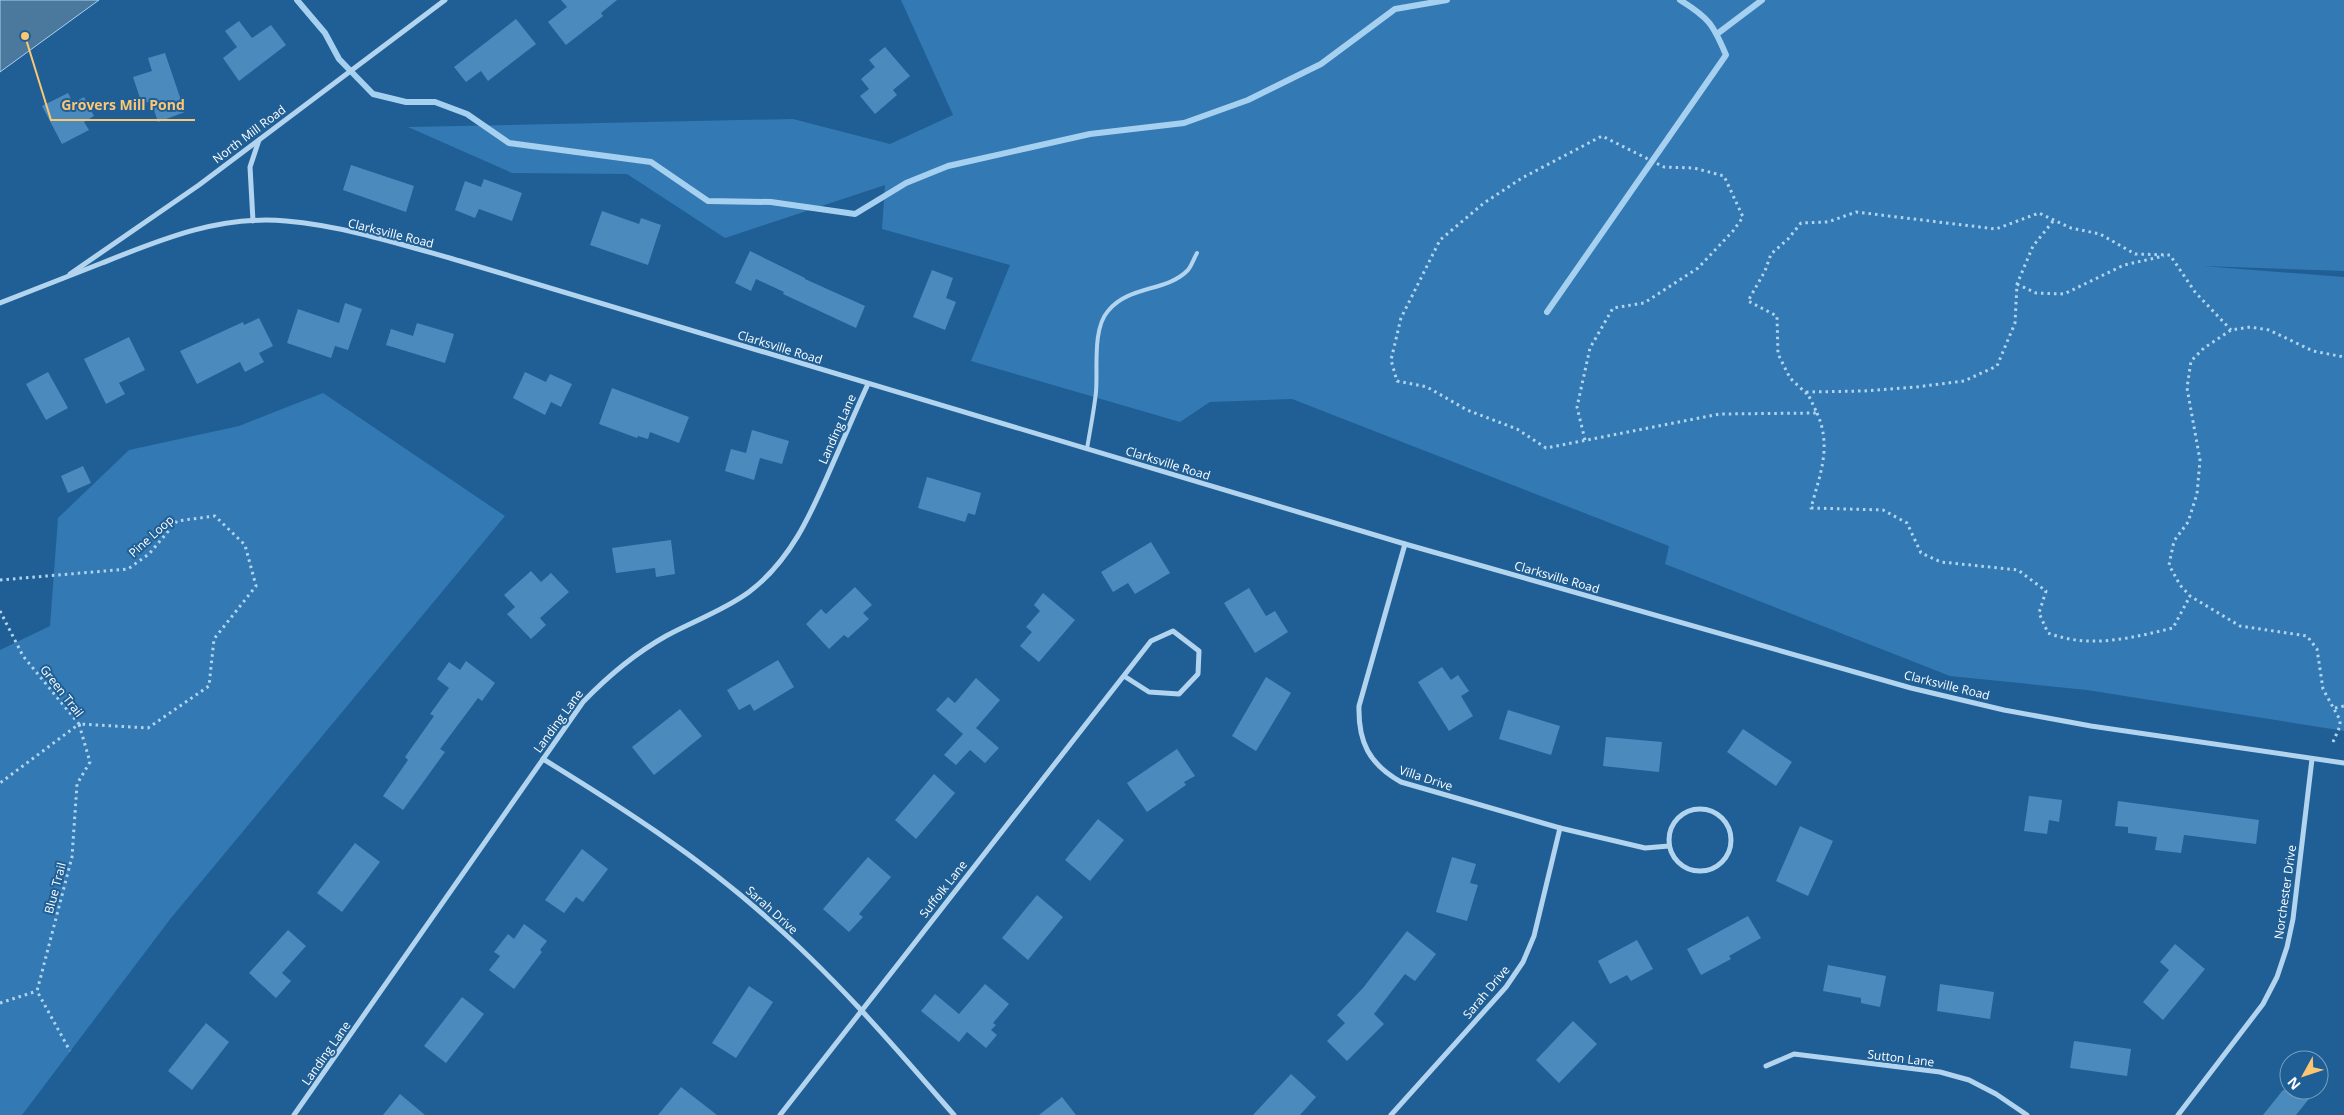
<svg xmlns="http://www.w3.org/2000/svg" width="2344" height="1115" font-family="'Open Sans',sans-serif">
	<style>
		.green { fill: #3379b3 }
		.water { fill: #4b789d; stroke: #a6d0f0 }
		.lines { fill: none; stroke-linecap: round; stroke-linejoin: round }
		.stream { stroke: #a6d0f0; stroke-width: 6 }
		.building { fill: #4b8abd }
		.path { stroke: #b2d4ef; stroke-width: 3; stroke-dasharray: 2.5 4; stroke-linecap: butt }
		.service { stroke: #b2d4ef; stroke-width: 4 }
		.minor { stroke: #b2d4ef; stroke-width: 5 }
		.labels { text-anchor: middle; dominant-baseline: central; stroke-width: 4; stroke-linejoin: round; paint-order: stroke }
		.street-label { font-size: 12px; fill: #fff; stroke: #1f5f95 }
		.leader { fill: none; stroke: #fdc672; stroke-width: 2 }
		.callout-dot { fill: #fdc672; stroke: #1f5f95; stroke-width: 2 }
		.callout-label { font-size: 14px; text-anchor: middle; font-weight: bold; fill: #fdc672; stroke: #1f5f95; stroke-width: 4; stroke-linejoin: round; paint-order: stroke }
	</style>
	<rect width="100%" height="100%" fill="#1f5f95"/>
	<g class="green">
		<path d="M901 0H2344V271L2203 266 2344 277V731L2087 690 1950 676 1665 564 1669 546 1292 399 1210 402 1180 422 971 361 1010 265 882 229 885 185 725 238 627 174 512 173 408 127 793 119 890 144 953 115Z"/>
		<path d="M323 393 505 516 171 918 22 1115H0V650L50 626 58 518 129 450 239 426Z"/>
	</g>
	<path class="water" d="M0 0H99L0 72Z"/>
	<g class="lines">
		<g class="stream">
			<path d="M297 0 325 33 339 59 373 94 406 102H435L467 114 509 143 651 162 708 201 771 202 855 214 906 183 948 166 1090 134 1184 123 1248 100 1321 64 1395 9 1447 0"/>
			<path d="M1717 34 1762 0"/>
			<path d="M1547 312 1726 55C1713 24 1709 18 1680 0"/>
		</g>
	</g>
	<g class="building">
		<path d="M561 0H617L601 13 603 16 566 45 548 22 567 7Z"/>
		<path d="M516 19 536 44 488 81 481 71 466 82 454 67Z"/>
		<path d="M239 21 252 38 271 25 286 45 239 81 223 58 237 47 225 31Z"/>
		<path d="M885 47 910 76 893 90 897 95 875 114 860 96 869 89 861 79 875 67 869 60Z"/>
		<path d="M165 53 185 112 158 122 151 101 142 104 133 77 152 71 148 58Z"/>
		<path d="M68 93 73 103 84 97 94 116 84 122 89 130 62 144 42 106Z"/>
		<path d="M351 165 414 186 406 212 343 190Z"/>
		<path d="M484 179 522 193 512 221 479 209 475 218 455 210 465 181 481 187Z"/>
		<path d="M602 211 639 224 641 218 661 225 648 265 590 245Z"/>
		<path d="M750 251 805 278V279L865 306 856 328 783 294 784 292 756 279 751 291 735 283Z"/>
		<path d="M932 270 953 278 946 298 956 302 945 330 913 317Z"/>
		<path d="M345 303 362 309 348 350 335 346 331 358 287 343 298 309 339 323Z"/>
		<path d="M259 318 273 346 259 353 264 362 245 372 240 362 197 384 180 351 243 322 244 325Z"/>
		<path d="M417 323 454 334 445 363 386 345 391 329 413 336Z"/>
		<path d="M129 337 145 370 119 383 125 394 106 404 84 359Z"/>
		<path d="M48 372 68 408 46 420 26 384Z"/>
		<path d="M525 372 546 382 550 374 572 384 561 407 551 402 545 415 513 398Z"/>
		<path d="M612 388 689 417 679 443 650 432 648 439 638 436 637 438 599 424Z"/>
		<path d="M752 430 789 441 782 464 760 458 754 480 725 471 731 449 746 453Z"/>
		<path d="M83 466 91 483 68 493 61 476Z"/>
		<path d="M927 477 981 493 975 515 968 513 965 522 918 508Z"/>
		<path d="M671 540 675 574 656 577 655 568 616 573 612 548Z"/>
		<path d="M1151 542 1170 573 1135 594 1128 583 1113 592 1101 572Z"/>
		<path d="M531 571 541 582 551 573 569 592 540 618 546 625 531 639 507 614 515 607 504 595Z"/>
		<path d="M855 587 872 605 863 613 869 619 848 638 844 635 829 649 806 624 821 609 826 614Z"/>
		<path d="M1249 588 1266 616 1275 611 1288 632 1255 653 1224 603Z"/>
		<path d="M1043 593 1075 620 1039 662 1020 646 1032 632 1026 627 1040 611 1034 605Z"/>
		<path d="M778 660 794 687 754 711 750 704 739 710 727 690Z"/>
		<path d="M466 661 495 683 482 701 478 698 440 749 445 752 403 810 383 796 408 760 405 757 434 716 430 714 449 688 437 679 449 662 460 670Z"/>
		<path d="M1442 667 1451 680 1458 675 1469 691 1461 696 1473 716 1449 731 1418 682Z"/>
		<path d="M1266 677 1291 693 1256 751 1232 736Z"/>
		<path d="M976 678 1000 700 976 728 999 748 985 763 970 750 956 765 944 755 963 734 936 710 948 697 955 703Z"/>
		<path d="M680 709 702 736 654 775 632 747Z"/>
		<path d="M1508 710 1560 726 1551 755 1499 739Z"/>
		<path d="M1743 729 1792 762 1776 786 1727 752Z"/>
		<path d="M1606 737 1662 742 1659 772 1603 766Z"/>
		<path d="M1177 749 1195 776 1184 782 1186 785 1147 812 1127 783Z"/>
		<path d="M934 774 955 793 916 839 895 820Z"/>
		<path d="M2029 796 2062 800 2059 822 2049 820 2047 834 2024 831Z"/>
		<path d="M2118 801 2259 820 2256 844 2184 835 2181 853 2155 850 2157 837 2128 833V827L2115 826Z"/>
		<path d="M1098 819 1124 840 1090 881 1065 860Z"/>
		<path d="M1800 826 1833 841 1808 896 1776 881Z"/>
		<path d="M355 843 380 862 342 912 317 893Z"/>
		<path d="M582 849 608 869 583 902 576 897 564 913 545 900Z"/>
		<path d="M868 857 891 877 859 914 863 917 849 932 823 909Z"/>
		<path d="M1452 857 1476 864 1470 883 1478 885 1467 921 1436 912Z"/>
		<path d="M1037 895 1063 917 1028 960 1002 938Z"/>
		<path d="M1748 916 1761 938 1729 956 1731 959 1701 975 1687 949Z"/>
		<path d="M524 924 547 941 540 950 542 952 514 989 489 970 500 956 494 952 508 934 514 939Z"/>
		<path d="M288 930 306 946 282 973 291 981 276 998 249 973Z"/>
		<path d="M1407 931 1436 954 1415 981 1405 974 1374 1014 1384 1024 1347 1061 1327 1041 1345 1023 1337 1015 1363 988Z"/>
		<path d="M1637 940 1653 969 1631 981 1627 975 1610 984 1598 961Z"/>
		<path d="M2175 944 2205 969 2163 1020 2143 1002 2169 970 2160 962Z"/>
		<path d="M1828 965 1886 976 1880 1007 1861 1003V998L1823 991Z"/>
		<path d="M985 984 1009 1004 993 1023 996 1025 991 1030 997 1035 986 1048 967 1032 959 1042 921 1011 935 994 959 1014Z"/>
		<path d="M1940 984 1994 992 1990 1019 1937 1011Z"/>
		<path d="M749 986 773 1002 736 1058 712 1043Z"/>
		<path d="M462 997 484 1014 446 1063 424 1046Z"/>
		<path d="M1573 1021 1597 1044 1559 1083 1536 1060Z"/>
		<path d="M206 1023 229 1042 192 1090 168 1071Z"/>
		<path d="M2074 1041 2131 1049 2127 1076 2070 1068Z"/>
		<path d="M1291 1074 1316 1097 1300 1115H1253Z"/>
		<path d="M681 1087 717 1115H658Z"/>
		<path d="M2283 1090H2316L2296 1115H2263Z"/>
		<path d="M400 1094 425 1115H383Z"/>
		<path d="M1062 1097 1076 1115H1039Z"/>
	</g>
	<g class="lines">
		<g class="path">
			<path d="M2017 284 2036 293 2064 294 2124 265 2164 256"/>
			<path d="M1807 394 1790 378 1778 354 1777 316 1748 301 1765 271 1771 254 1788 239 1801 223 1828 222 1856 212 1996 229 2039 213 2071 228 2100 234 2135 254 2170 255 2195 292 2231 330"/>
			<path d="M1817 413C1832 447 1820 474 1811 508L1883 510 1907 523 1921 553 1941 562 2018 570 2046 591 2039 613 2048 633C2090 649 2131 638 2173 628L2190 596"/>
			<path d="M1585 440 1577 407 1590 348 1613 308 1644 303 1698 268 1733 231 1743 217 1724 176 1694 168 1664 167 1602 136 1522 178 1484 203 1440 240 1401 318 1391 360 1397 381 1427 387 1467 410 1517 429 1546 448 1720 414 1817 413 1807 392 1864 391 1916 387 1964 381 1997 366 2015 323 2017 284 2033 246 2054 220"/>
			<path d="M0 580 128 569 149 554 177 521 215 516 245 545 256 586 214 639 209 686 148 728 79 724 90 762 77 784 72 857 37 991 70 1051"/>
			<path d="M0 611 23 656 79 724 0 783"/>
			<path d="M2335 708 2344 706"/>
			<path d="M2333 742 2340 726V720L2323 689 2317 649 2307 636 2240 626 2190 596 2180 585 2169 565 2174 541 2188 522 2197 494 2200 460 2187 388 2191 361 2204 348 2231 330 2250 327 2269 330 2313 351 2344 357"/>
			<path d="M0 1003 37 991"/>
		</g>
		<path class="service" d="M1087 449C1090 430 1094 411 1096 392 1098 370 1092 329 1108 311 1129 285 1167 292 1188 270 1192 265 1194 258 1197 253"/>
		<g class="minor">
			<path d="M253 221 250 167 259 140"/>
			<path d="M70 274 199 185 445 0"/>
			<path d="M0 303C34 290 68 276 102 263 162 239 220 215 286 221 345 226 403 245 460 261L1405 544 1911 688 2004 710 2091 726 2344 763"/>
			<path d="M1405 544 1359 706C1358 742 1369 764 1401 782L1560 828 1645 848 1669 846"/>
			<path d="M543 759C621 807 698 856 766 917 835 977 894 1046 954 1115"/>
			<circle cx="1700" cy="840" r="31"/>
			<path d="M1766 1066 1794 1054 1940 1072 1969 1080 1996 1094 2027 1115"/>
			<path d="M294 1115 583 702C608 676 634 654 666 636 693 621 723 611 749 592 790 561 810 516 830 470 843 441 855 412 868 384"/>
			<path d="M780 1115 1151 641 1173 631 1199 651 1198 674 1179 694 1149 692 1124 676"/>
			<path d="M1391 1115 1506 987 1523 962 1534 936 1560 828"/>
			<path d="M2178 1115 2263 1004 2277 977 2287 947 2293 919 2312 759"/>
		</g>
	</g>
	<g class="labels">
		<g class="street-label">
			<text transform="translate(249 134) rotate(-37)">North Mill Road</text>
			<text transform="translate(391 233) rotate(14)">Clarksville Road</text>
			<text transform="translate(780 347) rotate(17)">Clarksville Road</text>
			<text transform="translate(837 429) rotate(-66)">Landing Lane</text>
			<text transform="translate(1168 463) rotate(17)">Clarksville Road</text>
			<text transform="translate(151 536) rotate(-42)">Pine Loop</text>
			<text transform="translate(1557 577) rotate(16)">Clarksville Road</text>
			<text transform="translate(1947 685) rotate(14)">Clarksville Road</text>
			<text transform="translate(62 691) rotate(52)">Green Trail</text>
			<text transform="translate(558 721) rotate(-54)">Landing Lane</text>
			<text transform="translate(1426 778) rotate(18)">Villa Drive</text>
			<text transform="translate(55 888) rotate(-75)">Blue Trail</text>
			<text transform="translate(943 889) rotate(-52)">Suffolk Lane</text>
			<text transform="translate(2285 892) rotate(-82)">Norchester Drive</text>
			<text transform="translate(772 910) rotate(42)">Sarah Drive</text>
			<text transform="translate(1486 992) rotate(-50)">Sarah Drive</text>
			<text transform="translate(326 1053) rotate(-55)">Landing Lane</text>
			<text transform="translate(1901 1058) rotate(7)">Sutton Lane</text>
		</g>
	</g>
	<path class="leader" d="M25 36L51 120H195"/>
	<circle class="callout-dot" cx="25" cy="36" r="5"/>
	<g class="callout-label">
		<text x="123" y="110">Grovers Mill Pond</text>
	</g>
	<g transform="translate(2304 1075) rotate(230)"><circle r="24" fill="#1f5f95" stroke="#799fbf"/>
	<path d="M0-4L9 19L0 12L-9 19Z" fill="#fdc672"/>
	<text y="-8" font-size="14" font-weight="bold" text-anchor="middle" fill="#ffffff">N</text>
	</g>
</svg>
